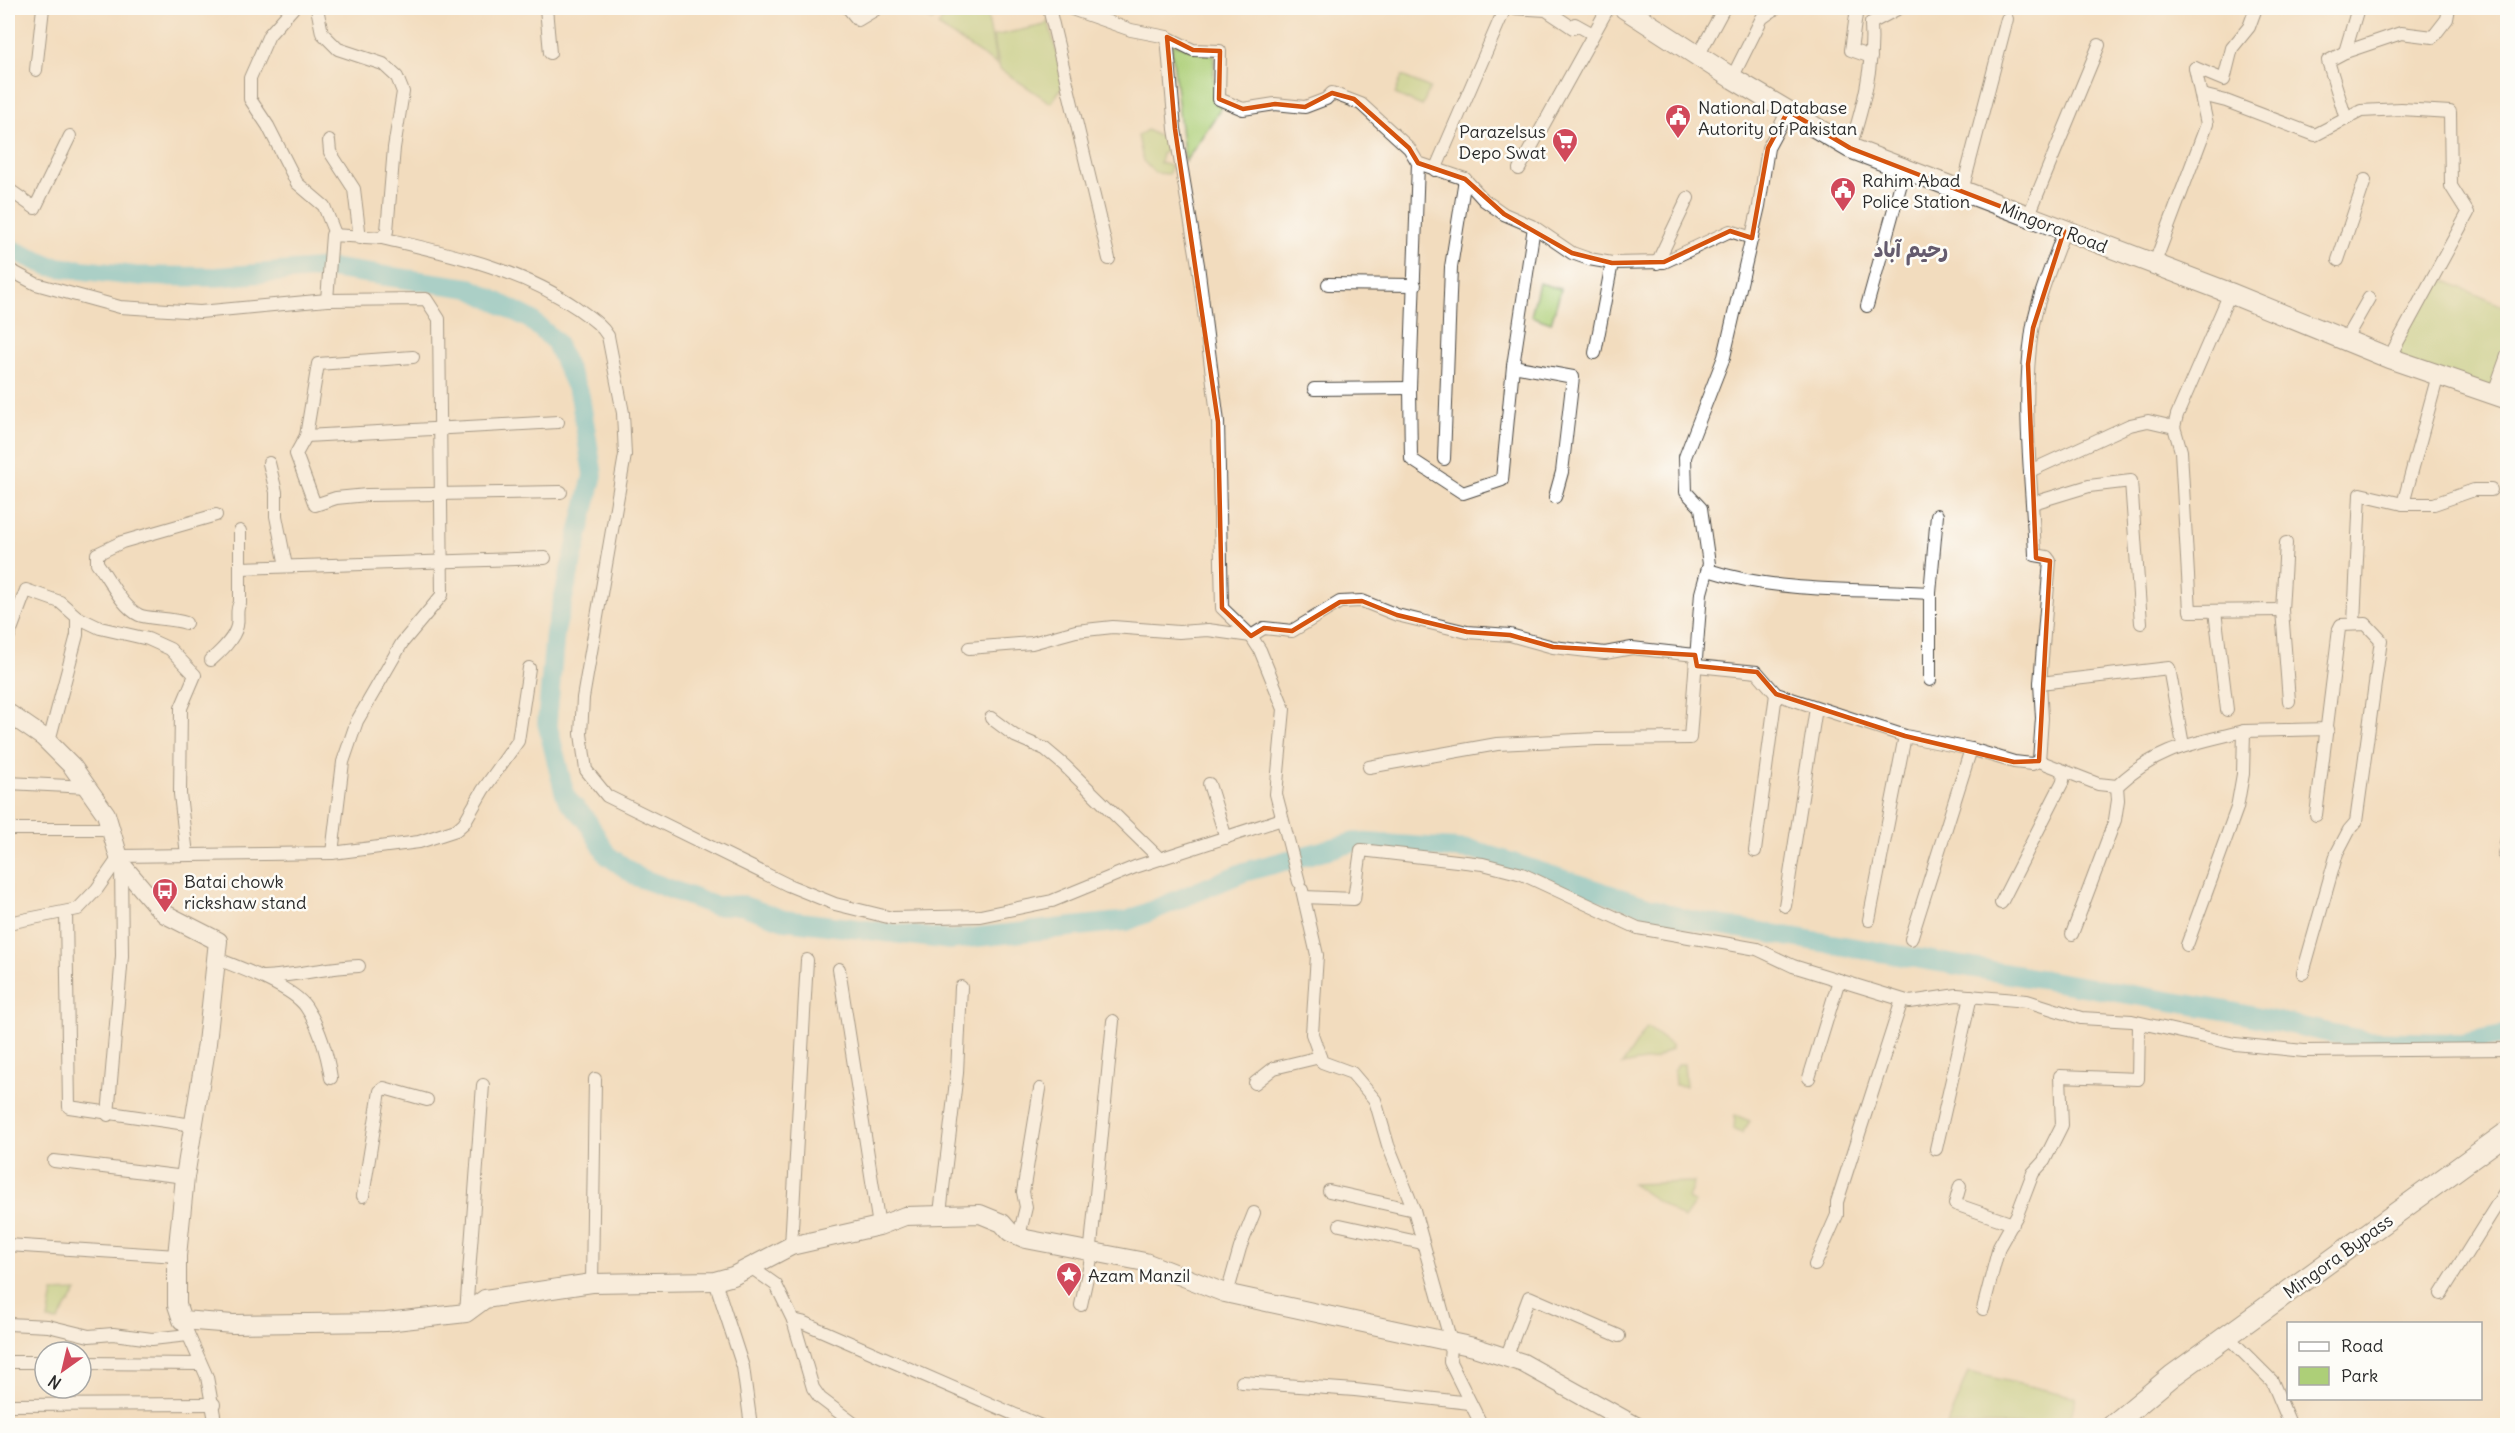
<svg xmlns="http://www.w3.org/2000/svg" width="2515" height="1433" font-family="Delius,'Playpen Sans Arabic',sans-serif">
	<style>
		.green { fill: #adcf78; stroke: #6c7d52; stroke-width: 1.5 }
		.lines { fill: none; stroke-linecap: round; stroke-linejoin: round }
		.river { stroke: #54bfd0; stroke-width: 20 }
		.minor-casing { stroke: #494641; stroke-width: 14 }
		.secondary-casing { stroke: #494641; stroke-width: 20 }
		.primary-casing { stroke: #494641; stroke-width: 22 }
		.trunk-casing { stroke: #494641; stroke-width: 23 }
		.minor { stroke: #fff; stroke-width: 12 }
		.secondary { stroke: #fff; stroke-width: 18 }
		.primary { stroke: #fff; stroke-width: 20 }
		.trunk { stroke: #fff; stroke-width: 21 }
		.marked { fill: none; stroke: #d5540f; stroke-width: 4.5; stroke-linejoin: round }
		.labels { text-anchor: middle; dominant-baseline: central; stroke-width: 5; stroke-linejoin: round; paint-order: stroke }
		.poi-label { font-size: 18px; fill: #2b2b2b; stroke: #fdfcf7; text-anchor: start }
		.street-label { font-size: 18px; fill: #2b2b2b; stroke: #fdfcf7 }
		.quarter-label { font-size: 21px; font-weight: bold; fill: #645b6e; stroke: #fdfcf7 }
	</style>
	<rect width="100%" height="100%" fill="#fdfcf7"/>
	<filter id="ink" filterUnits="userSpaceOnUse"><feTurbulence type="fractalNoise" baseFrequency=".0167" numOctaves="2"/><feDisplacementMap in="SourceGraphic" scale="12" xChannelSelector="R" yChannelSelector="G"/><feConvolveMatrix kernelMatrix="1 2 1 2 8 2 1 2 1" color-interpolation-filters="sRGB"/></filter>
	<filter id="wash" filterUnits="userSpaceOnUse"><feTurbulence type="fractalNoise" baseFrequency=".008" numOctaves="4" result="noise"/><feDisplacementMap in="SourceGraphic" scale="24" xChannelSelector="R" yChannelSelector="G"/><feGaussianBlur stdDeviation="1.35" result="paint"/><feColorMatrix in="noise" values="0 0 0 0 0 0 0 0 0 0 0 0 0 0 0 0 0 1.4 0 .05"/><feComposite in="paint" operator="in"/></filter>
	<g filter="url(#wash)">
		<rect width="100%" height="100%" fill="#f2dcbe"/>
		<g class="green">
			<path d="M913 8H938L939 11 932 21Z"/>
			<path d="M949 8H986L997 65 938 26Z"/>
			<path d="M1048 20 1065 83 1051 103 1000 69 993 36 1045 25Z"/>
			<path d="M1171 43 1214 55V102L1222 107 1185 162Z"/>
			<path d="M1402 76 1430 88 1422 106 1395 94Z"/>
			<path d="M1147 130 1158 136 1170 130 1171 149 1162 154 1160 163 1171 166 1169 174 1155 173 1143 161 1138 136Z"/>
			<path d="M2437 277 2507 308V392L2389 358Z"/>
			<path d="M1539 283 1561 289 1551 323 1531 316Z"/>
			<path d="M1647 1027 1671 1045V1049L1655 1059 1622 1065Z"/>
			<path d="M1678 1064H1684L1686 1086 1675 1085 1674 1071Z"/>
			<path d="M1735 1115 1750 1121 1742 1133 1734 1130Z"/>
			<path d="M1694 1182 1688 1199 1695 1203 1684 1219 1632 1184Z"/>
			<path d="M77 1291 58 1321 48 1320 53 1292Z"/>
			<path d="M1968 1372 2076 1397 2068 1425H1947Z"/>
		</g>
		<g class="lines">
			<path class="river" d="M8 248 49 266 135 276 216 277 329 268 470 288 530 319 555 341 580 396 593 475 555 632 547 723 564 791 567 799 586 819 607 855 638 877 715 906 741 905 784 920 950 940 1127 921 1244 872 1355 842 1473 850 1685 919 2228 1011 2367 1041 2461 1043 2508 1034"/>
		</g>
	</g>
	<g filter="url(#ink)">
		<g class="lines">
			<defs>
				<g id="minor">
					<path d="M293 8 269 35 250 78V99L268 126 297 183 324 206 335 234"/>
					<path d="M317 8 322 33 338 49 383 64 397 77 403 92 394 148 387 231 382 238 332 235 327 300"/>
					<path d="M546 8 550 53"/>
					<path d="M848 8 858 20 878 8"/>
					<path d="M1049 8 1109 259"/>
					<path d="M1069 8 1131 30 1167 37 1175 129 1198 265 1218 422 1222 608 1251 636 1260 650 1284 709 1276 794 1299 882"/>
					<path d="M1513 8 1546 10 1573 28 1575 24 1593 34"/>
					<path d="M1857 8 1851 50 1871 57"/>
					<path d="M1167 37 1193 50 1220 51 1219 99 1243 109 1275 104 1305 107 1326 99 1332 93 1361 104 1409 148 1418 163 1465 179 1484 200 1504 214 1534 227 1572 253 1589 259 1612 263 1664 262 1730 231 1752 238"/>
					<path d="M2345 52 2358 8"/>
					<path d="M1698 56 1724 8"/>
					<path d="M2195 68 2224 80 2232 48 2249 27 2256 8"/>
					<path d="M36 70 43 8"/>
					<path d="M1732 78 1762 18 1776 8"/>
					<path d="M2202 95 2226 101 2315 135 2361 111 2401 109 2450 112 2451 186 2468 213 2389 358"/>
					<path d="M2346 119 2328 61 2345 52 2401 33 2433 37 2447 19 2449 8"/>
					<path d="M329 141 330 152 354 189 360 238"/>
					<path d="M1850 148C1863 107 1874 67 1871 23L1899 8"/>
					<path d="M1418 163 1410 388 1411 459 1463 493 1502 480 1513 366 1534 227"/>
					<path d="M1519 169 1608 8"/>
					<path d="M1435 170 1505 8"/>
					<path d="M8 189 35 208 70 136"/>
					<path d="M1962 191 2007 19"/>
					<path d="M2028 217 2099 45"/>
					<path d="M382 238C450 254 519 268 577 308 589 317 600 323 608 336L623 413 625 455 583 698 581 734 586 770 607 796 788 885 835 904 892 918 980 916 1052 901 1135 867 1282 819"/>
					<path d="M2338 260 2365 180"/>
					<path d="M1657 263 1688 198"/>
					<path d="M2154 265 2207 124 2195 68"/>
					<path d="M8 269 36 284 120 307 200 312 327 300 426 299 439 319 442 595 402 643 357 721 343 762 332 853"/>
					<path d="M1328 284 1415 285"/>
					<path d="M2230 293 2177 415 2174 427 2181 451 2190 611 2282 610"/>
					<path d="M1867 306 1905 169"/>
					<path d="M2345 340 2369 298"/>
					<path d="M1595 353 1612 263"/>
					<path d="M413 357 318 364 306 436 296 454 315 505 336 498 367 495 561 492"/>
					<path d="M1513 366 1573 377 1562 472 1555 497"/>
					<path d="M1314 389 1410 388"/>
					<path d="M2493 395 2508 353"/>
					<path d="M306 436 558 422"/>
					<path d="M1444 459 1451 267 1465 179"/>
					<path d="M269 463 276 492V516L286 566"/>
					<path d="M2030 471 2130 425 2148 421 2174 427"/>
					<path d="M2033 503 2089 486 2131 481 2141 623"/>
					<path d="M2403 504H2434L2474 490H2491"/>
					<path d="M2286 543 2282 610 2289 701"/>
					<path d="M241 568 545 558"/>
					<path d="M1708 570C1778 593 1857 589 1930 593"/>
					<path d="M2215 611 2227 710"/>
					<path d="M186 623C172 618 147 619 139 615 121 606 109 578 97 563V554L122 542 216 515"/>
					<path d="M2354 623 2360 494 2403 504 2438 375"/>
					<path d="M8 638 26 590 60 602 77 617 100 628 148 639 170 649 195 675 181 708 180 794 187 855"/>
					<path d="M969 648 1032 643 1076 631 1113 627 1179 632 1208 630 1251 636 1264 628 1292 631 1340 602 1362 601 1397 615 1467 632 1510 635 1553 647 1605 653 1632 648 1695 655 1697 666 1757 672 1776 694 1905 736 1971 749 2014 762 2032 764 2039 761 2098 784 2117 786C2157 748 2192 744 2244 731L2243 774 2237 808 2187 945"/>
					<path d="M211 660C221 651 234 639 237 626 239 617 235 610 240 603V531"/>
					<path d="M1930 680V593L1937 515"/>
					<path d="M2040 683 2169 668 2183 745"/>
					<path d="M991 718 1015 736 1045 749 1064 765 1160 859"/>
					<path d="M2244 731 2328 729"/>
					<path d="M49 741 77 635V617"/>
					<path d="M2039 761 2042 718 2040 683 2050 561 2047 557 2035 555C2032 481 2021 405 2032 331 2037 298 2053 263 2064 231"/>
					<path d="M1369 767 1497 744 1597 739 1690 738 1701 593 1709 564 1701 508 1686 492 1685 457 1724 357 1759 206 1768 148 1788 111"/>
					<path d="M8 783 88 787"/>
					<path d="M1209 784 1226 838"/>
					<path d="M8 829H111"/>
					<path d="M1755 851 1776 694"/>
					<path d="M2504 854 2508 832"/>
					<path d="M1302 890 1317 955 1312 1034 1322 1062 1352 1073 1375 1100 1388 1145 1414 1210 1451 1342 1450 1362 1482 1426"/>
					<path d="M1304 897 1354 899 1361 850 1483 864 1522 874 1638 928 1757 949 1793 966 1910 1002 1957 995 2027 1001 2081 1018 2132 1021 2235 1044 2304 1051 2508 1049"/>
					<path d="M2001 903 2063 781 2064 771"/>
					<path d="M1785 906 1816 708"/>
					<path d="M66 912 69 1107 193 1125"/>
					<path d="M1869 920 1905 736"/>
					<path d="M8 923 78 909 97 889 120 856 332 853 419 842 456 830 464 823 483 790 518 741 529 668"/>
					<path d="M2072 934 2115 820 2118 800 2117 786"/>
					<path d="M1911 939 1971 749"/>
					<path d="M215 958C238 967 293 987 306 1007 320 1028 327 1053 331 1078"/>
					<path d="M839 969 879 1226"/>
					<path d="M2303 973 2337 853 2349 830 2356 822 2381 640 2366 624 2341 625 2339 629 2316 815"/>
					<path d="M263 977C296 976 326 967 359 966"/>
					<path d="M1809 1078 1839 980"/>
					<path d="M1255 1083 1274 1068 1320 1057"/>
					<path d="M108 1115 122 956 121 864"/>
					<path d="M1936 1149 1971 996"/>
					<path d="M54 1161 185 1177"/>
					<path d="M1960 1186 1955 1204 2013 1224"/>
					<path d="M1329 1191 1414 1210"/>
					<path d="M363 1196 380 1091 384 1088 427 1100"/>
					<path d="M940 1213 957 1073 961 987"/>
					<path d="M1340 1225 1422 1243"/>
					<path d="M1019 1236 1026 1207 1023 1192 1040 1089"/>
					<path d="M8 1245 177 1256"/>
					<path d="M791 1246 807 960"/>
					<path d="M1815 1265 1837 1215V1202L1902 1000"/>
					<path d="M752 1268 776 1285 793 1320 813 1388 820 1398 857 1426"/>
					<path d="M715 1281 743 1367 751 1426"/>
					<path d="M592 1283 595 1079"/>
					<path d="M1227 1294 1240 1248 1254 1213"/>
					<path d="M2441 1294 2508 1187"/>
					<path d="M1081 1305 1093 1250 1091 1246 1113 1021"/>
					<path d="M1983 1309 1999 1247 2017 1215 2033 1173 2044 1161 2062 1125 2060 1076 2138 1079 2139 1023"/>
					<path d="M466 1313 483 1085"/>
					<path d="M793 1320 802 1322 1041 1426"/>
					<path d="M8 1324 48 1326 89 1336 113 1334 152 1339 188 1335"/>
					<path d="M185 1327 207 1377 216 1426"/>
					<path d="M2227 1336 2272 1381 2291 1426"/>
					<path d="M1506 1358 1529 1297 1619 1336"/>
					<path d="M8 1362H45"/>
					<path d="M81 1363 200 1364"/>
					<path d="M1242 1382 1355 1390 1470 1403"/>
					<path d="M8 1405 214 1404"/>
				</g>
				<path id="secondary" d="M8 713 43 737 72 766 106 814 121 864 156 905 165 914 218 941 207 1043 185 1177 177 1256V1305L182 1320 233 1324 386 1322 466 1313 485 1299 592 1283 715 1281 733 1276 791 1246 879 1226 905 1216 980 1214 1002 1223 1010 1232 1026 1239 1145 1262 1225 1293 1474 1347 1523 1363 1636 1426"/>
				<path id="primary" d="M1624 8 1732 78 1850 148 2230 293 2389 358 2508 399"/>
				<path id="trunk" d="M2112 1426 2172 1376 2508 1132"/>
			</defs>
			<use href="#minor" class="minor-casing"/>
			<use href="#secondary" class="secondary-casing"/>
			<use href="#primary" class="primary-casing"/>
			<use href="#trunk" class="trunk-casing"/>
			<use href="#minor" class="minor"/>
			<use href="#secondary" class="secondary"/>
			<use href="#primary" class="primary"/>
			<use href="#trunk" class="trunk"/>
		</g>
	</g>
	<path d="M0 0H2515V1433H0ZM1167 37 1193 50 1220 51 1219 99 1243 109 1275 104 1305 107 1332 93 1354 99 1409 148 1418 163 1465 179 1504 214 1572 253 1612 263 1664 262 1730 231 1752 238 1768 148 1788 111 1850 148 2064 231 2033 328 2028 364 2036 558 2050 561 2039 761 2014 762 1905 736 1776 694 1757 672 1697 666 1695 655 1553 647 1510 635 1467 632 1397 615 1362 601 1340 602 1292 631 1264 628 1251 636 1222 608 1218 422 1175 129Z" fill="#f2dcbe" fill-opacity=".55" fill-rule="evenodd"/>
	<path class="marked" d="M1167 37 1193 50 1220 51 1219 99 1243 109 1275 104 1305 107 1332 93 1354 99 1409 148 1418 163 1465 179 1504 214 1572 253 1612 263 1664 262 1730 231 1752 238 1768 148 1788 111 1850 148 2064 231 2033 328 2028 364 2036 558 2050 561 2039 761 2014 762 1905 736 1776 694 1757 672 1697 666 1695 655 1553 647 1510 635 1467 632 1397 615 1362 601 1340 602 1292 631 1264 628 1251 636 1222 608 1218 422 1175 129Z"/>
	<defs>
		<symbol id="civic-pin" viewBox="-11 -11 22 30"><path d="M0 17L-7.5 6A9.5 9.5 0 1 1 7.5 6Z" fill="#d1495b" stroke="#fdfcf7"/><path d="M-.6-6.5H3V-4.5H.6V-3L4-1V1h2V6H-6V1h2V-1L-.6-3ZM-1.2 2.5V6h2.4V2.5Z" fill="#fff"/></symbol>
		<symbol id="supermarket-pin" viewBox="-11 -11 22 30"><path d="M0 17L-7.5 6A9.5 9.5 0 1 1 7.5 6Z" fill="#d1495b" stroke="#fdfcf7"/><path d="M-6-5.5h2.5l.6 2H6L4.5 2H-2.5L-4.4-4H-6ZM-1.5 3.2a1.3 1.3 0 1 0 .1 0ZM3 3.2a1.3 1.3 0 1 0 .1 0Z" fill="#fff"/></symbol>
		<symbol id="bus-pin" viewBox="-11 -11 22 30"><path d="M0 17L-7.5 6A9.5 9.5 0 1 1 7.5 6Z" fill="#d1495b" stroke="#fdfcf7"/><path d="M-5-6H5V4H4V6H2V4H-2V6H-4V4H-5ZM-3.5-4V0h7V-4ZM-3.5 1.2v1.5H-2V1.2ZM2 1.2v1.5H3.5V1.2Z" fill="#fff"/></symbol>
		<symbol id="sight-pin" viewBox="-11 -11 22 30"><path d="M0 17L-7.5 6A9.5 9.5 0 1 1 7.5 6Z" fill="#d1495b" stroke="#fdfcf7"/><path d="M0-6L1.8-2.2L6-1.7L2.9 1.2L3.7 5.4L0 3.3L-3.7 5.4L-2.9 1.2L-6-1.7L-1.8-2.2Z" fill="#fff"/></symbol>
	</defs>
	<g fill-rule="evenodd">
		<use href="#civic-pin" x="1663" y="102" width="30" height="40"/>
		<use href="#supermarket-pin" x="1550" y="126" width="30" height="40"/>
		<use href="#civic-pin" x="1828" y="175" width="30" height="40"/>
		<use href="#bus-pin" x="150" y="876" width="30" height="40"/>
		<use href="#sight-pin" x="1054" y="1260" width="30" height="40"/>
	</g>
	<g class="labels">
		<g class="poi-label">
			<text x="1698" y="107">National Database<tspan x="1698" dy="21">Autority of Pakistan</tspan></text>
			<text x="1546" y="131" text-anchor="end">Parazelsus<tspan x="1546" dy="21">Depo Swat</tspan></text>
			<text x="1862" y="180">Rahim Abad<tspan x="1862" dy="21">Police Station</tspan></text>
			<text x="184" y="881">Batai chowk<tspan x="184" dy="21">rickshaw stand</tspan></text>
			<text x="1088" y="1275">Azam Manzil</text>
		</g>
		<g class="street-label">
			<text transform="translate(2054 227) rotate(21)">Mingora Road</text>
			<text transform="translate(2338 1256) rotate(-36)">Mingora Bypass</text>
		</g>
		<g class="quarter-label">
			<text x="1911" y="249">رحیم آباد</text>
		</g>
	</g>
	<rect width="2515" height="1433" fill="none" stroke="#fdfcf7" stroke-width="30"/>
	<rect x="2287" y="1322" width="195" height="78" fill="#fdfcf7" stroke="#a9a8a5" stroke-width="1.5"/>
	<rect x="2299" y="1342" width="30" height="9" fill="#ffffff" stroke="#a9a8a5" stroke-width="1.5"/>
	<text x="2341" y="1352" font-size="18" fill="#2b2b2b">Road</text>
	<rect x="2299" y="1367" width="30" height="18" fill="#adcf78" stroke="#a9a8a5" stroke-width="1.5"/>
	<text x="2341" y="1382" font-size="18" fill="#2b2b2b">Park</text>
	<g transform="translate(63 1370) rotate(214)"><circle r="28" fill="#fdfcf7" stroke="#a9a8a5" stroke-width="1.5"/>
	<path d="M0-4.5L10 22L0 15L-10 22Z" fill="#d1495b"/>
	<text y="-9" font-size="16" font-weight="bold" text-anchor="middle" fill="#2b2b2b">N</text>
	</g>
</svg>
